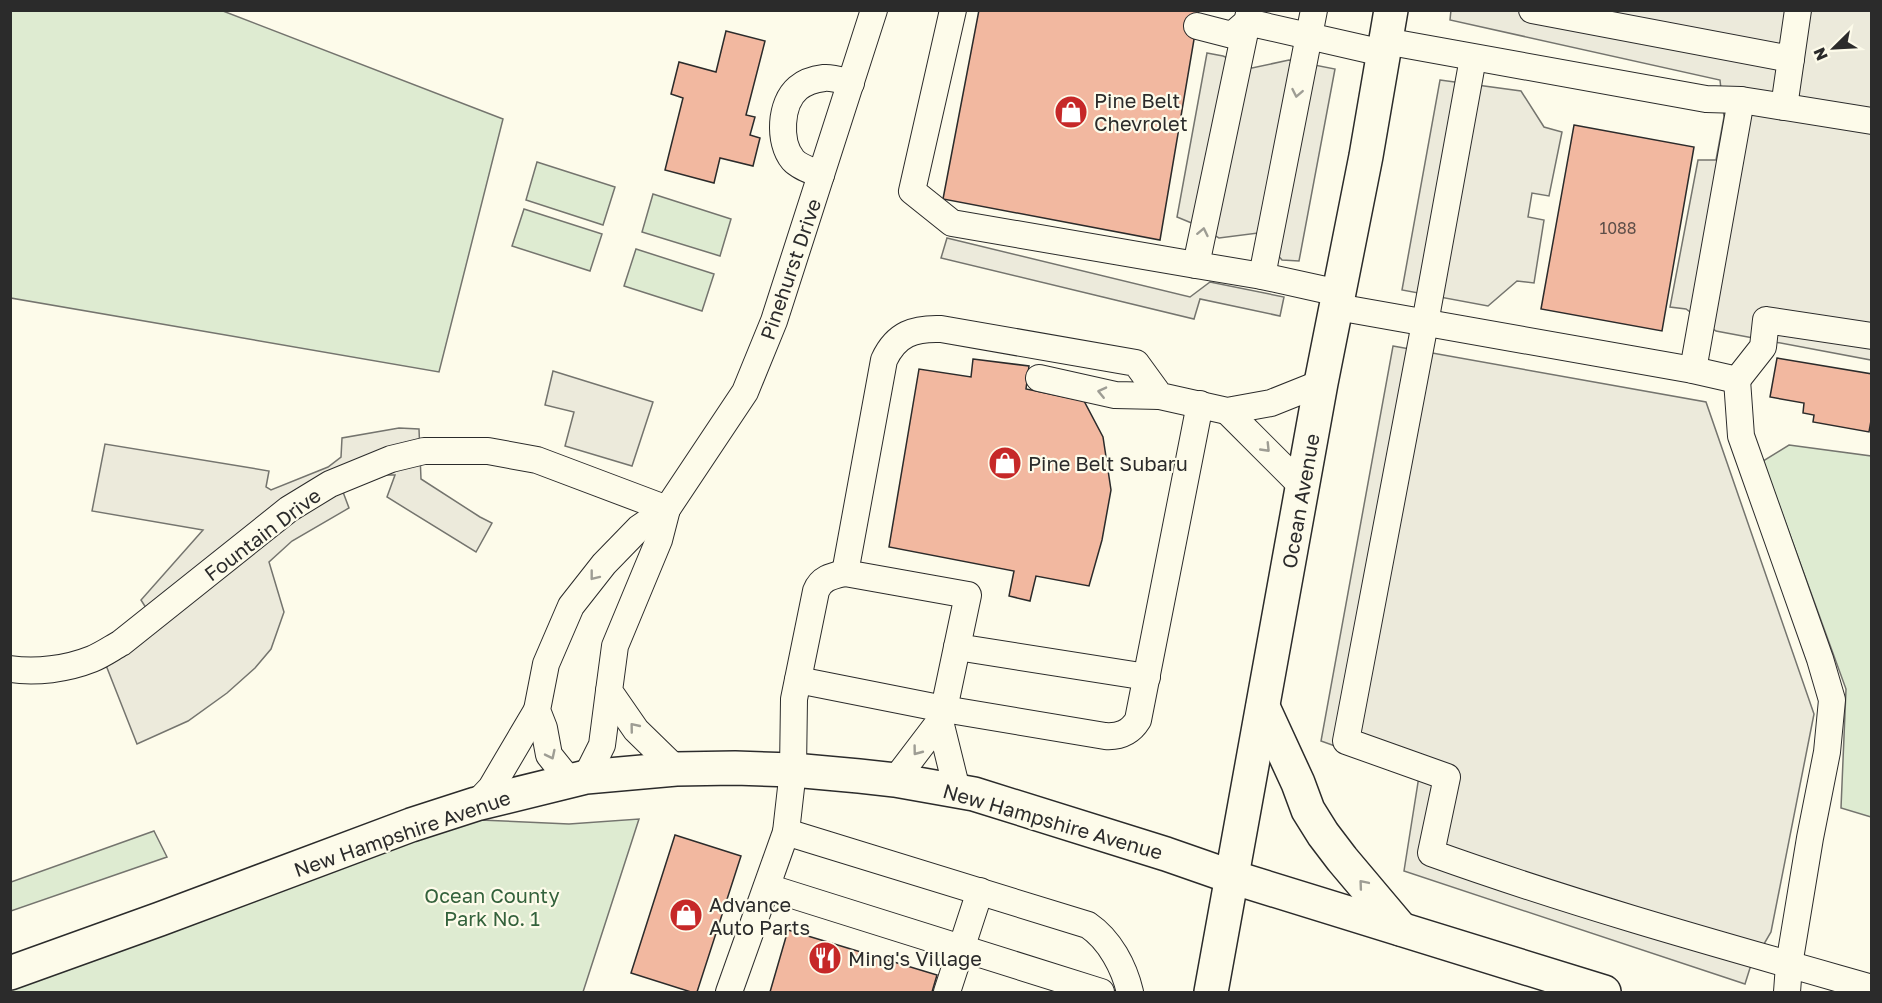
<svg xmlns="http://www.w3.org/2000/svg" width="1882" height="1003" font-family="'Golos Text',sans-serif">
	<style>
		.green { fill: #deebd1; stroke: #74746e; stroke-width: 1.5 }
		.parking { fill: #eceadb; stroke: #74746e; stroke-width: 1.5 }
		.building { fill: #f2b8a0; stroke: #2b2b2b; stroke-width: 1.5 }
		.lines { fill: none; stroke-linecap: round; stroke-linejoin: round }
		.minor-casing { stroke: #2b2b2b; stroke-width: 28 }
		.major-casing { stroke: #2b2b2b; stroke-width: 36 }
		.minor { stroke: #fdfbea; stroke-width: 26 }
		.major { stroke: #fdfbea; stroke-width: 33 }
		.oneway { stroke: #9e9d94 }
		.labels { text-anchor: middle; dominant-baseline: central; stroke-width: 4.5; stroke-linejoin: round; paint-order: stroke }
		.number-label { font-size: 16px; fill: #5d4e48 }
		.poi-label { font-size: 20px; fill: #2b2b2b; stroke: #fdfbea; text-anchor: start }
		.street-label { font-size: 20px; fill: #2b2b2b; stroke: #fdfbea }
		.park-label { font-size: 20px; fill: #34623c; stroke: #fdfbea }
	</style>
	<rect width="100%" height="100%" fill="#fdfbea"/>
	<g class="green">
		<path d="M10 11H223L503 119 439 372 11 298Z"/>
		<path d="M537 162 615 187 603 225 526 200Z"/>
		<path d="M653 194 731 219 720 256 642 232Z"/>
		<path d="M524 209 602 234 590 271 512 246Z"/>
		<path d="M636 249 714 274 702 311 624 286Z"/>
		<path d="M1789 445 1871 456V817L1841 808 1846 689 1763 461Z"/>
		<path d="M639 819 583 992H11V973L160 919 480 820 569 824Z"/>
		<path d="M154 831 167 857 11 911V882Z"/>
	</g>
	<g class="parking">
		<path d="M1451 10 1871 11V360L1716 331 1686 309 1670 307 1698 160H1716L1724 117 1720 80 1450 20Z"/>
		<path d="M1207 53 1223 56 1252 68 1289 60 1335 69 1299 261 1282 260 1258 233 1219 238 1194 224 1177 217Z"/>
		<path d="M1440 80 1521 91 1544 127 1562 132 1549 196 1532 193 1528 217 1544 220 1534 283 1517 281 1488 306 1402 290Z"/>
		<path d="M947 238 1190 297 1210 282 1284 297 1280 316 1200 299 1194 319 941 258Z"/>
		<path d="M1393 346 1706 402 1814 714 1771 932 1750 968 1745 984 1404 871 1419 776 1321 741Z"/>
		<path d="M553 371 653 402 632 466 565 446 574 412 545 405Z"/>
		<path d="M399 428 419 429 421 479 480 517 492 523 476 552 387 497 395 475H386L343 492 349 508 292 541 269 562 284 612 271 649 255 668 227 693 188 721 137 744 100 650 150 614 141 600 203 530 92 511 105 444 269 471 266 487 271 490 328 467 341 457 342 438Z"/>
	</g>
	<g class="building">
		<path d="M979 10H1199L1160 240 943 199Z"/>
		<path d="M726 31 765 41 746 115 755 117 750 135 760 138 753 166 720 158 714 183 665 170 683 98 671 94 679 62 716 72Z"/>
		<path d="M1574 125 1694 147 1662 331 1541 309Z"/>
		<path d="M1777 358 1872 374V415L1869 432 1813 422 1814 415 1803 413 1804 403 1770 397Z"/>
		<path d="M973 359 1029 366 1026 389 1084 401 1103 437 1111 490 1102 540 1089 586 1036 576 1030 601 1009 596 1014 571 889 547 919 369 971 377Z"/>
		<path d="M675 835 741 856 697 992H691L631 973Z"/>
		<path d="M788 930 937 975 932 992H770Z"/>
	</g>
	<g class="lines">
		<defs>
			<g id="minor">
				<path d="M953 10 912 191 952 223 1196 265"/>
				<path d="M1532 10 1791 59"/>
				<path d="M1197 26 1232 35 1247 22 1249 14"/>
				<path d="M1385 41 1706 99 1741 100 1872 121"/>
				<path d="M1473 58 1425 323 1346 741 1447 777 1431 853C1576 905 1724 946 1872 988"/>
				<path d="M1784 107 1798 10"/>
				<path d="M821 175C813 171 799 167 793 160 778 142 780 103 798 88 805 82 816 79 824 78 832 77 843 81 851 83"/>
				<path d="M1262 276 1314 10"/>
				<path d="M1339 293 1262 276 1196 265 1247 22 1383 53"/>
				<path d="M1337 307 1693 370 1737 380 1763 347 1766 320 1872 336"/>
				<path d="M1693 370 1741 100"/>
				<path d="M1039 378 1115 395 1160 396"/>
				<path d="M1737 380 1741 436 1820 659 1832 700 1827 752 1810 838 1789 965 1787 992"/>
				<path d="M1227 411 1303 487"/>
				<path d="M845 573C832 576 821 578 816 591L794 699 793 770 786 832 1088 925C1110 940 1124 967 1130 992"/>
				<path d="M957 647 1147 677"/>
				<path d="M10 669C36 673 67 669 92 659 102 655 112 648 121 643L289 509 330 484 391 459 424 451H488L537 460 667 509"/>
				<path d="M798 680 944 709 1105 736C1119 737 1130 733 1138 720L1200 404"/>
				<path d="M940 721 957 790"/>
				<path d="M676 769 636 730 609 691 615 646 659 540 667 509 745 392 774 321 874 10"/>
				<path d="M586 777 602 745 609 691"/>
				<path d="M569 780 549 755 544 728 537 710 546 664 571 606 604 564 639 528 667 509"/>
				<path d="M895 780 940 721 944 709 968 595 845 573 884 360C896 334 914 328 941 329L1136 363 1160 396 1227 411 1271 403 1321 383"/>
				<path d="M476 804 491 788 537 710"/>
				<path d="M767 887 1101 992"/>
				<path d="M729 992 786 832"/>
				<path d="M947 992 980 891"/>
			</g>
			<g id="major">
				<path d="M1263 707 1298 783 1308 810 1323 834 1342 859 1401 929"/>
				<path d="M10 973 160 919 411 825 476 804 586 777 676 769 735 768 793 770 859 776 895 780 974 794 1166 854 1232 877 1604 992"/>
				<path d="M1211 992 1321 383 1366 156 1391 10"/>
			</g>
		</defs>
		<use href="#minor" class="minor-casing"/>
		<use href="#major" class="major-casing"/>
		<use href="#minor" class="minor"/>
		<use href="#major" class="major"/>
	</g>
	<defs><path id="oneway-chevron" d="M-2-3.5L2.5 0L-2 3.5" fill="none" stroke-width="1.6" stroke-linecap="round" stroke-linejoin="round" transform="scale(1.5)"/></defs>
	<g class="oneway">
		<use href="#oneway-chevron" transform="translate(1297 93) rotate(101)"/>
		<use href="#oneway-chevron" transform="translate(1203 232) rotate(-78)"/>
		<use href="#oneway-chevron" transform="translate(1102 392) rotate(-167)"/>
		<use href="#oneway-chevron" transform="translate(1266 448) rotate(46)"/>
		<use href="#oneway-chevron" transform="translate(594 576) rotate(128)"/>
		<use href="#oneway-chevron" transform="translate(634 727) rotate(-129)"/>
		<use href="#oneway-chevron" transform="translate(917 751) rotate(127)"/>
		<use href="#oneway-chevron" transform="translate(551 755) rotate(64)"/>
		<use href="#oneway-chevron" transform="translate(1363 884) rotate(-130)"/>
	</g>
	<defs>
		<symbol id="shop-disc" viewBox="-11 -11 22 22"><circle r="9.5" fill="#c62828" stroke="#fdfbea"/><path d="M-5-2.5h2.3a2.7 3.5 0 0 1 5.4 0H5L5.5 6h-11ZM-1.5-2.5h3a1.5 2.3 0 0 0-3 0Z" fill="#fff"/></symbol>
		<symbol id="restaurant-disc" viewBox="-11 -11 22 22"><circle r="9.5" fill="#c62828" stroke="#fdfbea"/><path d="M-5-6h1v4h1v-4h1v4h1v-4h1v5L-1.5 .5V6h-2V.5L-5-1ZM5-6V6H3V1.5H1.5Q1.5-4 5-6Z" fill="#fff"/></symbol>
	</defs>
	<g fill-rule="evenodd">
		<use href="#shop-disc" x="1052" y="93" width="38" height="38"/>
		<use href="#shop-disc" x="986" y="444" width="38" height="38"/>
		<use href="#shop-disc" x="667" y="896" width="38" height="38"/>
		<use href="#restaurant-disc" x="806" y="939" width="38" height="38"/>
	</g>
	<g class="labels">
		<g class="number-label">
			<text x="1618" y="228">1088</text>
		</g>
		<g class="poi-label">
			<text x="1094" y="100">Pine Belt<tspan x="1094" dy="23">Chevrolet</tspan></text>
			<text x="1028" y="463">Pine Belt Subaru</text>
			<text x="709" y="904">Advance<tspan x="709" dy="23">Auto Parts</tspan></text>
			<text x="848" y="958">Ming's Village</text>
		</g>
		<g class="street-label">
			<text transform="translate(790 269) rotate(-71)">Pinehurst Drive</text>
			<text transform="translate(1300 501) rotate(-80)">Ocean Avenue</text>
			<text transform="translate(262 534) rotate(-37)">Fountain Drive</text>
			<text transform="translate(1053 821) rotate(16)">New Hampshire Avenue</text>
			<text transform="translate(402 833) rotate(-19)">New Hampshire Avenue</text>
		</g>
		<g class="park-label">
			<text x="492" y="895">Ocean County<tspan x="492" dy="23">Park No. 1</tspan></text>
		</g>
	</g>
	<rect width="1882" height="1003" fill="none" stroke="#2b2b2b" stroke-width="24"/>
	<g transform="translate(1834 48) rotate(246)" stroke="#fdfbea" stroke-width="4.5" paint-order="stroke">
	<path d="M0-4.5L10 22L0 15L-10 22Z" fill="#2b2b2b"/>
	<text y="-9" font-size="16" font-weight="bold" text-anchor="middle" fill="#2b2b2b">N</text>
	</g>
</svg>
